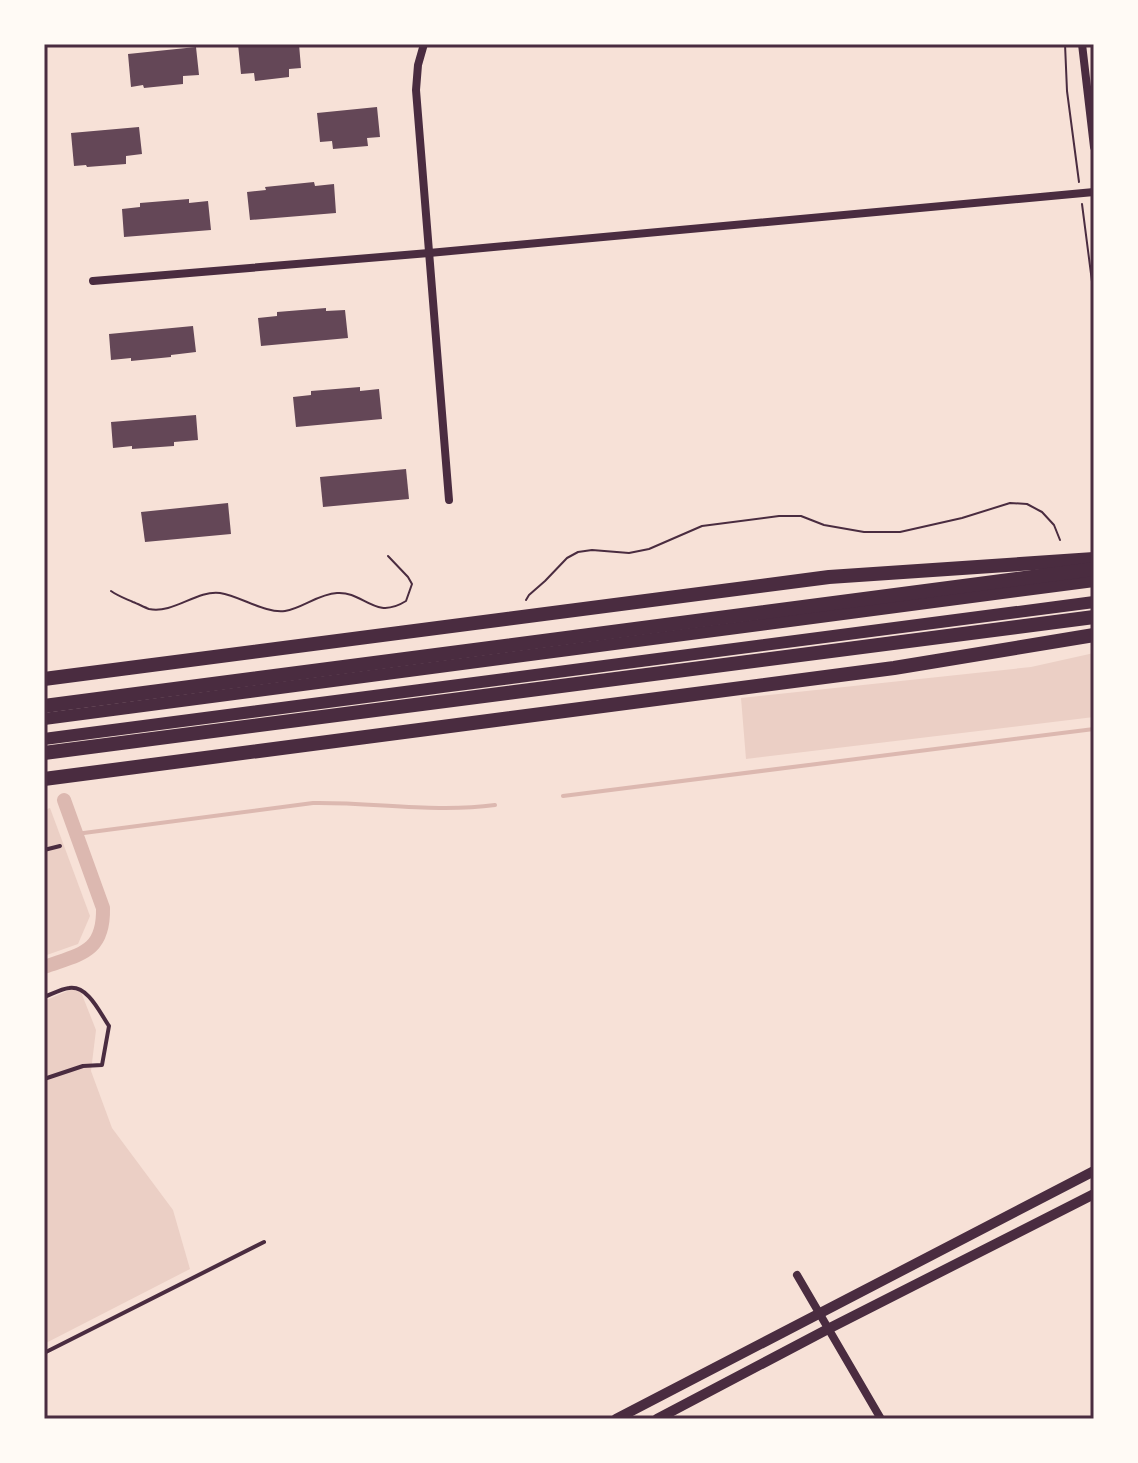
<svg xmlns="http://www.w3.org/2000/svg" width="1138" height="1463" font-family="'Libre Baskerville',serif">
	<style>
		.green { fill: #ebcfc5 }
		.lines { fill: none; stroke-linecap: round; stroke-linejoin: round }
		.stream { stroke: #dcb8b0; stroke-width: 4 }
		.canal { stroke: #dcb8b0; stroke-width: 14 }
		.building { fill: #644757 }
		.path { stroke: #4a2c40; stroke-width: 2 }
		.service { stroke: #4a2c40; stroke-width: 4 }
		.minor { stroke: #4a2c40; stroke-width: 8 }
		.tertiary { stroke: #4a2c40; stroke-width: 10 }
		.trunk { stroke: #4a2c40; stroke-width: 12 }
		.motorway { stroke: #4a2c40; stroke-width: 14 }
		.neatline { fill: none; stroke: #4a2c40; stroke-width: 3 }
	</style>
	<rect width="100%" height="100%" fill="#f7e1d7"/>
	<g class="green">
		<path d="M1094 653V717L746 759 741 698 1031 667Z"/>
		<path d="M50 808 90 916 78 944 44 956V810Z"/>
		<path d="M72 989 81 992 96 1030 91 1071 112 1128 173 1210 190 1269 44 1344V1001Z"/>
	</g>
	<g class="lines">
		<g class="stream">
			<path d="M563 796 1094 729"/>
			<path d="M76 834 313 803C374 802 434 813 495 805"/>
		</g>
		<path class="canal" d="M44 967C80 954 104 953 103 908L64 800"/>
	</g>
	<g class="building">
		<path d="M238 44H299L301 68 289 69V77L255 81 254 73 241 74Z"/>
		<path d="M196 47 199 75 183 76V84L144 88 143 85 131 87 128 54Z"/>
		<path d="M377 107 380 137 367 138 368 146 333 149 332 141 320 142 317 113Z"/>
		<path d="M139 127 142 154 126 156V164L87 167 86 165 74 166 71 133Z"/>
		<path d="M314 182 315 186 334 184 336 213 250 220 247 192 266 190 265 187Z"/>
		<path d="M189 199V203L208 201 211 230 124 237 122 209 140 207V203Z"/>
		<path d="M326 308V311L345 310 348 338 261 346 258 318 277 316V312Z"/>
		<path d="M193 326 196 352 171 355V357L131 361V358L111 360 109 334Z"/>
		<path d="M360 387V391L379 389 382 419 296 427 293 397 311 395V391Z"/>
		<path d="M196 415 198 440 174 442V446L132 449V446L113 448 111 422Z"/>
		<path d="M406 469 409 499 323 507 320 477Z"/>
		<path d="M228 503 231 534 145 542 141 512Z"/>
	</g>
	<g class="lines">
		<g class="path">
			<path d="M1065 44 1067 91 1079 182"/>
			<path d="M1082 204 1094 297"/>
			<path d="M111 591C118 596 124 598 133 602 138 604 144 607 149 609 174 614 196 590 220 593 240 596 266 614 285 611 303 608 318 594 337 593 364 591 374 621 406 601L412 584 408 577 388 556"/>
			<path d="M526 600 529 595 545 581 567 558 578 552 592 550 629 553 649 549 702 526 779 516H801L824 525 864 532H900L962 518 1010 503 1027 504 1042 512 1054 525 1060 540"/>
		</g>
		<g class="service">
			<path d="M44 850 60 846"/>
			<path d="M44 997C52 994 61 989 69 988 88 985 100 1013 109 1026L102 1065 83 1066 44 1079"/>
			<path d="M44 1353 264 1242"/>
		</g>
		<g class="minor">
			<path d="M424 44 418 65 416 90 449 500"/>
			<path d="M1082 44 1094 147"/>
			<path d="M93 281 429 253 1094 192"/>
			<path d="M797 1275 881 1419"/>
		</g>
		<g class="tertiary">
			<path d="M616 1419 1094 1171"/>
			<path d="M657 1419 828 1329 1094 1194"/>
		</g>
		<g class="trunk">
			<path d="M44 719 1094 581"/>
			<path d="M44 739 1094 602"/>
		</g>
		<g class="motorway">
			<path d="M44 679 829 577 1094 559"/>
			<path d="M44 706 1094 569"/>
			<path d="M44 753 1094 617"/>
			<path d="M44 779 894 668 1094 635"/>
		</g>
	</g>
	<rect width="1138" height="1463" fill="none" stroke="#fffaf5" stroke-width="92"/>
	<rect x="46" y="46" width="1046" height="1371" class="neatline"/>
</svg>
